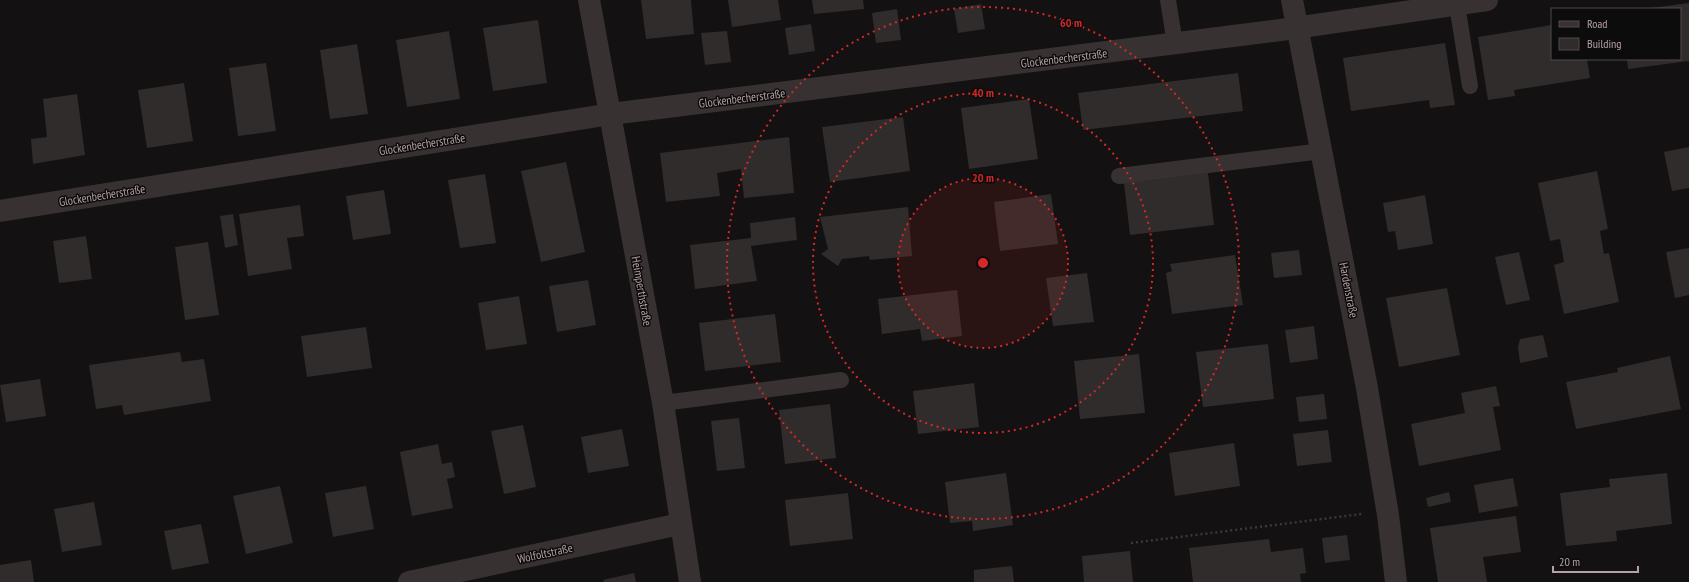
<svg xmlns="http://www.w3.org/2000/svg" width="1689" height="582" font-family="'PT Sans Narrow',sans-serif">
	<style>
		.building { fill: #302c2c }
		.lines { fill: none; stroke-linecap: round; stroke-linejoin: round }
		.path { stroke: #3f3738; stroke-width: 2.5; stroke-dasharray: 2 3; stroke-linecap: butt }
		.service { stroke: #383132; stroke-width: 16 }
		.minor { stroke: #383132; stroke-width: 22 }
		.ring { fill: none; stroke: #d62828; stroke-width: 2; stroke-dasharray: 2 4 }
		.labels { text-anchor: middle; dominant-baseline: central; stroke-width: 3; stroke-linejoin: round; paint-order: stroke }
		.street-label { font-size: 12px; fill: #b5a1a4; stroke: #0d0c0c }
		.centre { fill: #d62828; stroke: #0d0c0c; stroke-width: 2 }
		.ring-label { font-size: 12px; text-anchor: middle; font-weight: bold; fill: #d62828; stroke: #0d0c0c; stroke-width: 3; stroke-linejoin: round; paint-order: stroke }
	</style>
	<rect width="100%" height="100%" fill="#131111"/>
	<g class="building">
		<path d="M641 0H691L694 34 646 39Z"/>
		<path d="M728 0H778L781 20 732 27Z"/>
		<path d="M812 0H863L864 9 814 14Z"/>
		<path d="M1689 3V61L1628 69 1627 59H1680V9L1651 8Z"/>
		<path d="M981 4 985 29 958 33 954 9Z"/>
		<path d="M897 9 901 40 876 43 872 13Z"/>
		<path d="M538 20 547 83 493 91 483 28Z"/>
		<path d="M811 24 815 51 789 55 785 28Z"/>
		<path d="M1552 25V59H1587L1590 78 1514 90 1515 96 1488 100 1478 37Z"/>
		<path d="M449 31 460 99 407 107 396 40Z"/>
		<path d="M727 31 731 62 705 65 701 33Z"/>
		<path d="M1445 43 1455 105 1430 108 1429 100 1351 111 1343 58Z"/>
		<path d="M357 44 368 114 330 119 320 50Z"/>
		<path d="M266 63 276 131 238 136 229 68Z"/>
		<path d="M1238 73 1243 111 1083 130 1078 93Z"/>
		<path d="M184 83 193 141 147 148 138 90Z"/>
		<path d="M77 94 85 155 33 164 31 139 47 137 43 99Z"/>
		<path d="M1029 99 1038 159 969 169 961 108Z"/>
		<path d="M903 117 910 171 830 182 822 127Z"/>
		<path d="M789 137 794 193 744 198 741 169 717 173 720 196 666 202 660 153Z"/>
		<path d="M1689 147V188L1672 191 1664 152Z"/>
		<path d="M566 162 585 252 541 262 521 171Z"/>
		<path d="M1597 171 1608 229 1600 231 1604 254 1609 253 1619 302 1564 314 1554 265 1564 262 1560 239 1550 241 1538 183Z"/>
		<path d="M1208 173 1214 225 1130 235 1124 183Z"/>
		<path d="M485 174 496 243 460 248 448 180Z"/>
		<path d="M384 190 391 234 353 240 346 196Z"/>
		<path d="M1051 194 1058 244 1000 251 994 202Z"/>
		<path d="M1425 195 1433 244 1398 250 1395 231 1388 232 1383 203Z"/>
		<path d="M300 205 304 236 287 238 292 269 248 276 239 214Z"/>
		<path d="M908 207 912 256 870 260 869 256 842 259 838 266 821 254 828 249 820 217Z"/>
		<path d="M233 214 238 245 225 248 220 216Z"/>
		<path d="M795 217 797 240 751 246 757 281 695 289 690 245 751 238 750 223Z"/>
		<path d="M86 236 92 279 59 283 53 241Z"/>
		<path d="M208 242 219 315 185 320 175 247Z"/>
		<path d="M1689 248V295L1675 298 1666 252Z"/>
		<path d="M1299 250 1302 275 1274 278 1271 253Z"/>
		<path d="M1519 252 1530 300 1506 305 1495 257Z"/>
		<path d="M1235 255 1243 305 1172 314 1166 273 1172 271 1170 264Z"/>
		<path d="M1087 273 1094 322 1053 326 1046 278Z"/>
		<path d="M588 280 596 325 557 332 549 286Z"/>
		<path d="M1447 288 1460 355 1399 367 1386 298Z"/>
		<path d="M957 290 962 336 922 341 920 329 882 334 878 299Z"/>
		<path d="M519 296 527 344 486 350 478 303Z"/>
		<path d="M775 314 781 362 705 371 699 323Z"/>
		<path d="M1314 326 1318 359 1290 363 1285 330Z"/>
		<path d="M366 327 372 368 307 377 301 336Z"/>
		<path d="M1543 335 1548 357 1520 363 1518 347 1520 339Z"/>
		<path d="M1268 344 1274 399 1203 407 1196 352Z"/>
		<path d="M180 352 182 362 204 359 211 401 124 415 122 405 96 409 89 365Z"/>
		<path d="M1139 354 1145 413 1080 419 1074 361Z"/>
		<path d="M1670 356 1681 409 1576 429 1566 382 1618 372 1617 368Z"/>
		<path d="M40 379 46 416 6 422 0 385Z"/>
		<path d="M974 383 979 427 918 434 913 391Z"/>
		<path d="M1496 386 1500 406 1493 407 1501 450 1419 466 1411 424 1465 413 1461 393Z"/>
		<path d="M1324 394 1327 419 1299 422 1296 397Z"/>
		<path d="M830 404 836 458 785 464 779 410Z"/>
		<path d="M739 418 745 468 717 471 711 421Z"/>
		<path d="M523 425 536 487 504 494 491 431Z"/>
		<path d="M622 429 629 466 588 473 581 437Z"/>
		<path d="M1328 430 1332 462 1297 466 1293 434Z"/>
		<path d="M1234 443 1240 486 1175 496 1169 453Z"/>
		<path d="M438 444 442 464 452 462 455 477 447 479 453 508 412 516 400 452Z"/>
		<path d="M1006 473 1013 525 973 531 972 521 950 523 945 482Z"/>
		<path d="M1667 473 1672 524 1616 531 1617 541 1566 546 1560 493 1610 487 1609 479Z"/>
		<path d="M1513 478 1518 506 1479 513 1474 485Z"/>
		<path d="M280 486 293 543 246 554 233 496Z"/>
		<path d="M366 486 374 529 333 537 325 493Z"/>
		<path d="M1449 492 1451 502 1428 507 1426 498Z"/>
		<path d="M848 493 853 539 790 546 785 500Z"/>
		<path d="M94 502 102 545 62 552 54 509Z"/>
		<path d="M1516 516 1521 552 1483 557 1487 582H1438L1430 528Z"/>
		<path d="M201 524 209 563 172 570 164 531Z"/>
		<path d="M1347 535 1350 560 1325 563 1322 538Z"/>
		<path d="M1269 539 1271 552 1303 548 1306 573 1300 574 1301 582H1193L1189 548Z"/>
		<path d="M1130 551 1133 582H1084L1082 556Z"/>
		<path d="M31 560 34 582H0V565Z"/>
		<path d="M1012 566 1014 582H974V570Z"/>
		<path d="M634 573 636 582H604L603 580Z"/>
	</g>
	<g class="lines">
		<path class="path" d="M1131 543 1362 514"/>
		<g class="service">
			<path d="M1168 0 1175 44"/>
			<path d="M1457 5 1470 86"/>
			<path d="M1119 176 1322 151"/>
			<path d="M663 403 841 380"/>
		</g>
		<g class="minor">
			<path d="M589 0 663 403 690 582"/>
			<path d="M1292 0 1367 388 1388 515 1396 582"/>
			<path d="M0 211 611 114 1281 30 1487 0"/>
			<path d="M409 582 680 524"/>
		</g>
	</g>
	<circle cx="983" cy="263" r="85" fill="#d62828" fill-opacity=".12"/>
	<g class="ring">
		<circle cx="983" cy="263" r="85"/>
		<circle cx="983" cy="263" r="170"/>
		<circle cx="983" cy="263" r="256"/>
	</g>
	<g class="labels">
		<g class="street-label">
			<text transform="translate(1064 58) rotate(-7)">Glockenbecherstraße</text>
			<text transform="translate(742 98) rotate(-7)">Glockenbecherstraße</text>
			<text transform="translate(422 144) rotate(-9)">Glockenbecherstraße</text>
			<text transform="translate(102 195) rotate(-9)">Glockenbecherstraße</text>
			<text transform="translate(1349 290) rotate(79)">Hardenstraße</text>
			<text transform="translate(642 291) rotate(80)">Heimperthstraße</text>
			<text transform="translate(545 553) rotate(-12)">Wolfoltstraße</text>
		</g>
	</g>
	<circle cx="983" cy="263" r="6" class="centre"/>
	<g class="ring-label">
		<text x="1071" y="27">60 m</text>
		<text x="983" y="97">40 m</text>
		<text x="983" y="182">20 m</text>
	</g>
	<rect x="1551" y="8" width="130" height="52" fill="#0d0c0c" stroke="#504849"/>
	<rect x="1559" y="21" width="20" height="6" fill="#383132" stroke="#504849"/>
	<text x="1587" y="28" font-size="12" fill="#b5a1a4">Road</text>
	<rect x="1559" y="38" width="20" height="12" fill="#302c2c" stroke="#504849"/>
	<text x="1587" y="48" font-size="12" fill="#b5a1a4">Building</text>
	<path d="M1553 566v6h85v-6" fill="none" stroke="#b5a1a4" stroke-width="2"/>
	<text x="1559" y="566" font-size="12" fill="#b5a1a4" stroke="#0d0c0c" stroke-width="3" paint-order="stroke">20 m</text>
</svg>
